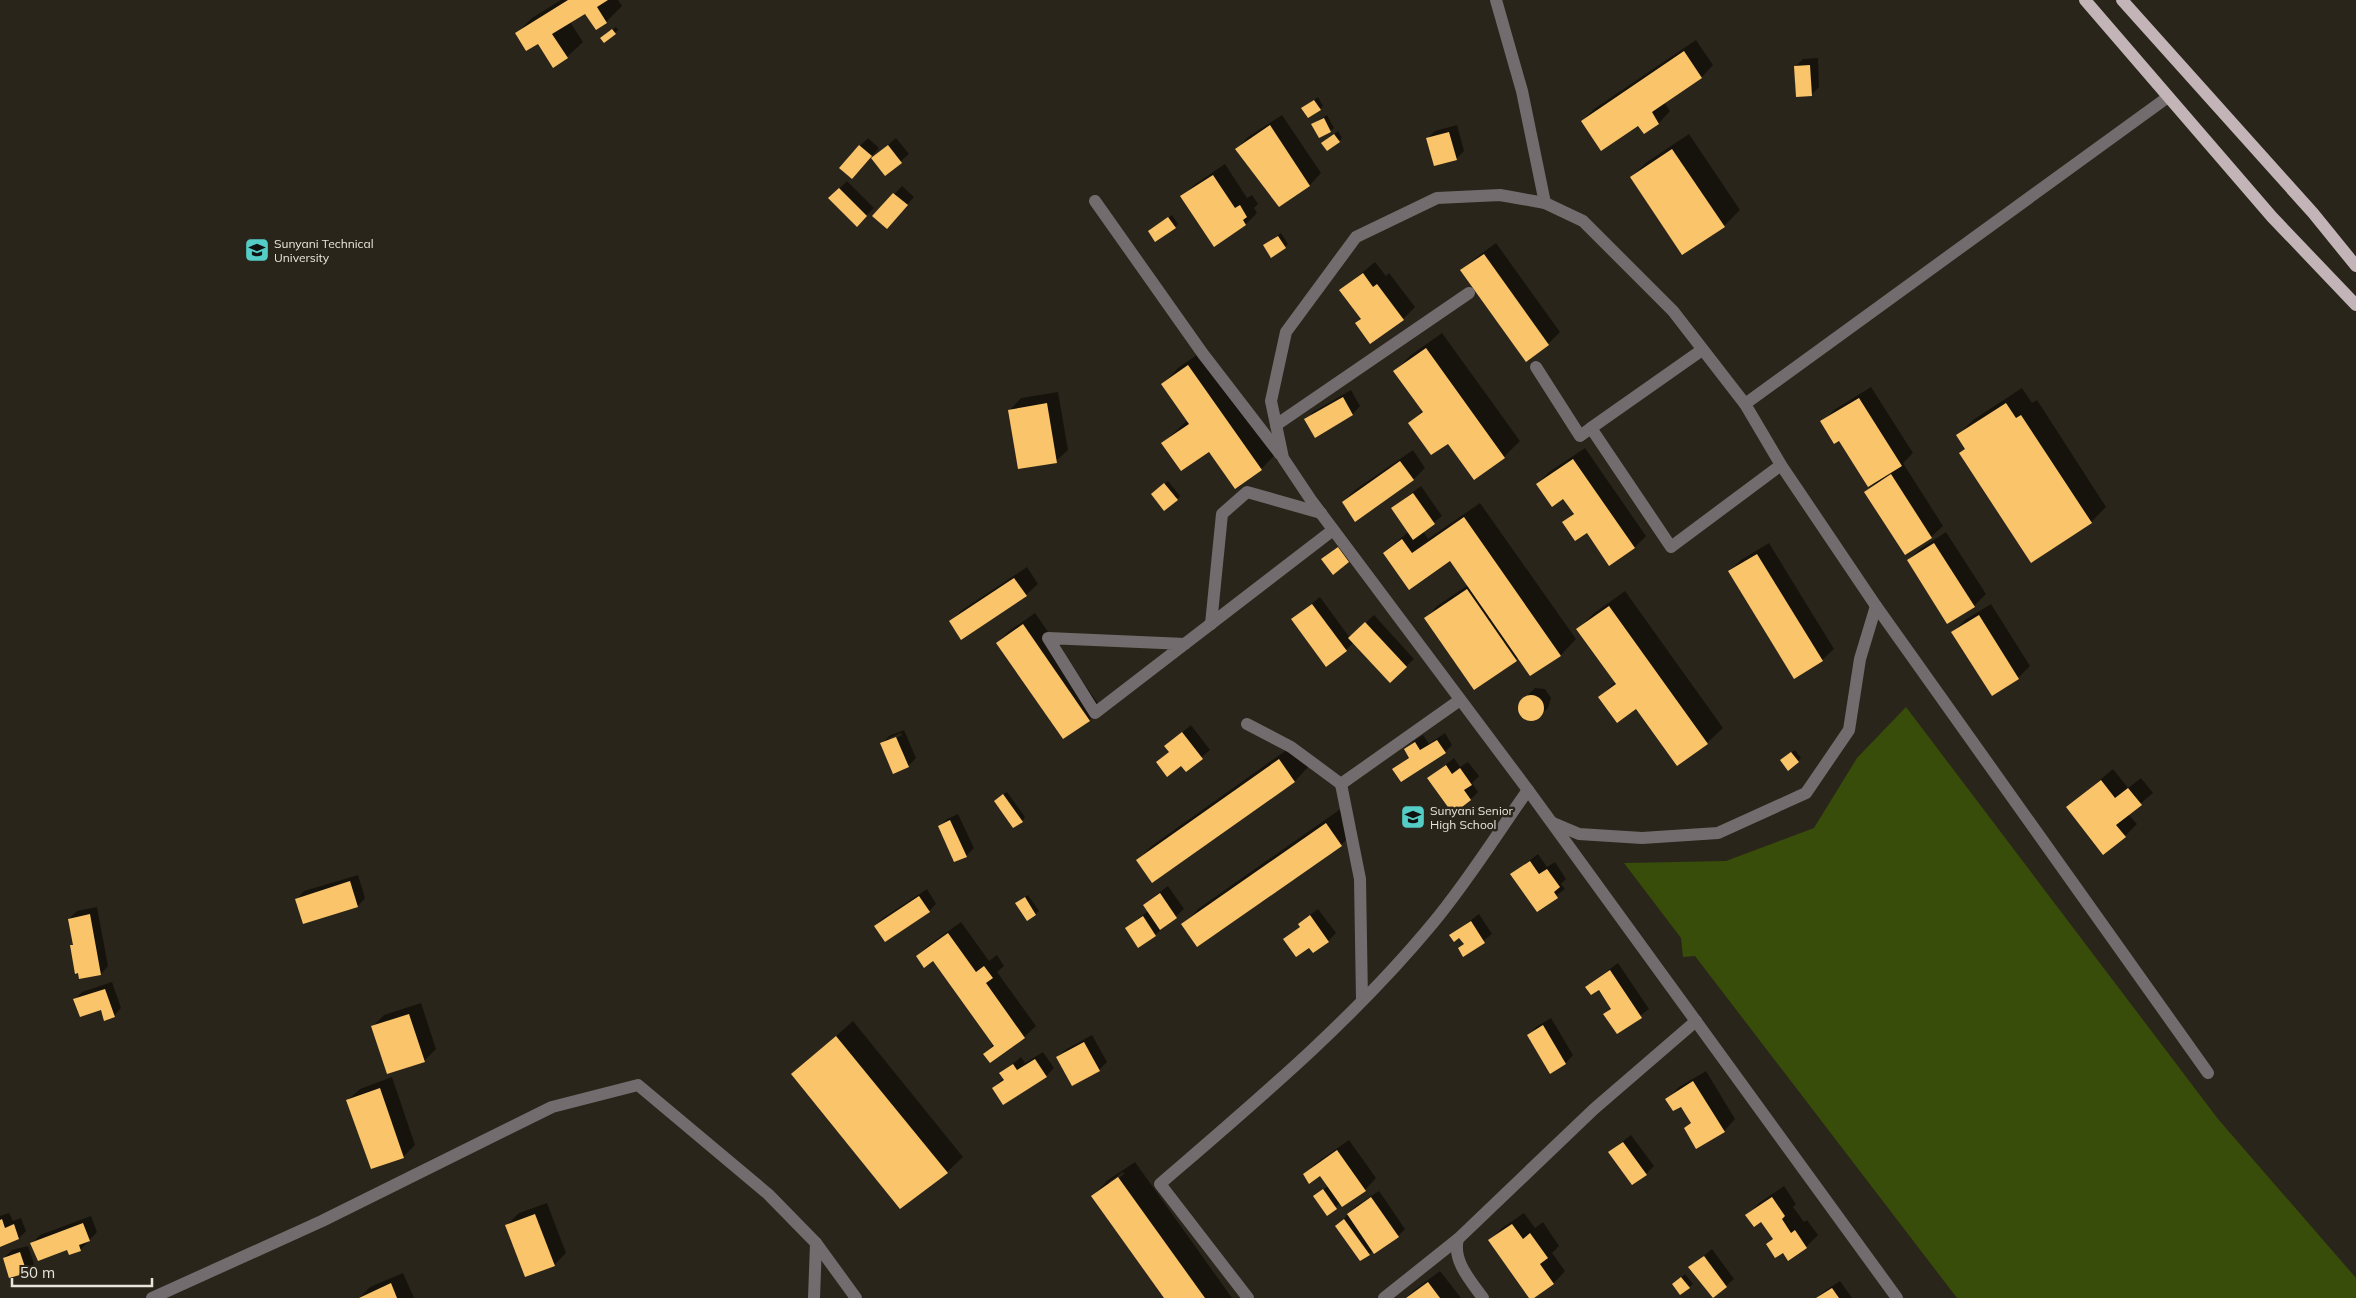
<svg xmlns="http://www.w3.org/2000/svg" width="2356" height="1298" font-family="Mulish,sans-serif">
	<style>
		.green { fill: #384d0a }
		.shadow { fill: #0007; fill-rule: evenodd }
		.building { fill: #fac46b }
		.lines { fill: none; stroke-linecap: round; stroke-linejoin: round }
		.minor { stroke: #736c6e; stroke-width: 12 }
		.major { stroke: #c2b4b7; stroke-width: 12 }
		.labels { text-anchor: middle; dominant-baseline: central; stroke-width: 5; stroke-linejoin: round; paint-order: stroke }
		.poi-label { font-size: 12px; fill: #e8e5de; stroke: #2a251a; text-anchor: start }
	</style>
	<rect width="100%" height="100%" fill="#2a251a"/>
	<path class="green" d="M1906 707 2218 1119 2356 1278V1298H1957L1695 956 1683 957 1681 938 1624 863 1726 861 1814 828 1857 758Z"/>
	<g class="shadow">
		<path d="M561 0H618L622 6 606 22 596 28 586 12 570 22 583 42 567 57 538 42 516 34 532 18Z"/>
		<path d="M616 27 618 30 615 33 605 34Z"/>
		<path d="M1696 40 1713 65 1702 77 1664 102 1670 111 1659 123 1644 133 1638 125 1582 121 1594 109Z"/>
		<path d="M1818 58 1819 87 1811 95 1796 66 1803 59Z"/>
		<path d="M1318 97 1323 106 1320 109 1303 108Z"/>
		<path d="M1282 115 1321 173 1310 185 1279 205 1237 149 1248 137Z"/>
		<path d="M1327 115 1334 128 1330 131 1313 124Z"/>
		<path d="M1457 125 1464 151 1456 159 1428 138 1435 131Z"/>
		<path d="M1338 131 1342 138 1339 141 1326 140Z"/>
		<path d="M1689 134 1740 210 1724 226 1631 177 1647 162Z"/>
		<path d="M868 138 879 148 860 170V146Z"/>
		<path d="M896 138 909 154 886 174 873 158Z"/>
		<path d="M1225 164 1247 198 1252 195 1258 204 1254 208 1257 213 1246 224 1182 197 1194 185Z"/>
		<path d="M847 181 874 208 857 225 830 198Z"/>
		<path d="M902 186 914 197 894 220 874 216Z"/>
		<path d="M1172 215 1178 224 1175 227 1153 228Z"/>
		<path d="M1281 233 1288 244 1285 247 1264 245Z"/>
		<path d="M1496 243 1560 332 1548 344 1526 360 1462 270 1474 259Z"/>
		<path d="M1375 262 1386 276 1389 273 1415 307 1403 319 1362 318 1341 290Z"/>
		<path d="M1442 333 1520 441 1504 457 1448 442 1410 423 1423 410 1395 371 1411 355Z"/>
		<path d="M1204 350 1277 453 1261 469 1209 450 1163 443 1188 420 1163 384 1178 368Z"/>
		<path d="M1871 387 1913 453 1903 463 1943 526 1931 537 1866 492 1874 484 1839 439 1822 422 1834 410Z"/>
		<path d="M2022 388 2032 403 2037 400 2106 507 2091 522 1966 448 1957 436 1973 420Z"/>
		<path d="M1351 390 1360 406 1353 414 1315 436 1306 420 1313 412Z"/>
		<path d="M1058 392 1068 450 1056 461 1010 410 1021 398Z"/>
		<path d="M1585 448 1646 536 1634 548 1564 522 1574 512 1564 497 1537 484 1549 472Z"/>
		<path d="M1413 450 1425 468 1413 480 1343 502 1355 490Z"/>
		<path d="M1168 481 1180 496 1177 499 1156 490Z"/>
		<path d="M1421 486 1442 516 1423 531 1428 539 1480 503 1576 639 1561 655 1531 674 1519 657 1474 688 1426 618 1437 606 1468 585 1450 559 1384 553 1409 531 1392 508Z"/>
		<path d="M1946 532 1986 594 1974 606 1908 560 1920 549Z"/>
		<path d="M1346 540 1356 554 1333 573 1323 559Z"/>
		<path d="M1769 543 1834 649 1822 660 1729 571 1741 560Z"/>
		<path d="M1027 567 1038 584 1026 595 951 621 962 610Z"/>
		<path d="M1625 591 1723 728 1707 743 1636 708 1600 697 1615 682 1578 629 1593 614Z"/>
		<path d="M1320 597 1350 638 1374 615 1414 659 1390 681 1354 642 1346 650 1292 620Z"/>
		<path d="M1991 604 2030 666 2018 678 1992 694 1953 632 1965 620Z"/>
		<path d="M1035 613 1101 708 1089 720 1064 738 997 643 1009 631Z"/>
		<path d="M1535 688 1545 689 1551 698 1548 708 1540 716 1530 720 1521 715 1519 704Z"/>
		<path d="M1191 725 1210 750 1186 770 1182 765 1157 762 1170 751 1166 746Z"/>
		<path d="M904 730 916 758 908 766 882 744 889 736ZM901 733 902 735 889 741V738Z"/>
		<path d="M1445 733 1452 745 1445 752 1394 769 1410 756 1406 749 1413 742 1423 735 1429 744Z"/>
		<path d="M1295 744 1310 765 1295 781 1153 882 1137 860 1153 845Z"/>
		<path d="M1795 750 1801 758 1798 761 1785 757Z"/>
		<path d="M1454 758 1460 767 1468 762 1479 776 1472 783 1478 792 1470 800 1429 778Z"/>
		<path d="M2113 769 2128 788 2141 778 2153 793 2128 814 2137 824 2125 836 2068 807Z"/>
		<path d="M1007 792 1025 817 1022 821 999 797Z"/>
		<path d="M1342 808 1357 829 1341 845 1183 925 1198 909Z"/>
		<path d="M958 814 974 848 966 856 939 826 947 819Z"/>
		<path d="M1538 854 1547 867 1555 862 1566 879 1561 884 1565 889 1537 910 1512 874Z"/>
		<path d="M358 875 365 898 358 906 297 899 304 891Z"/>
		<path d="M1168 886 1184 909 1155 935 1138 946 1126 928 1148 911 1144 905 1152 898Z"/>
		<path d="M927 889 936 904 929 911 875 926 883 918Z"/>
		<path d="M1028 895 1039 911 1035 914 1020 900Z"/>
		<path d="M97 907 108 966 101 974 71 946 74 943 69 919 77 911Z"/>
		<path d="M1318 909 1336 933 1328 941 1309 947 1285 939 1301 926 1299 924 1307 917Z"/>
		<path d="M1479 914 1492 934 1464 955 1459 948 1465 943 1460 937 1451 935Z"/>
		<path d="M961 922 989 961 997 955 1004 966 997 972 1036 1026 1024 1037 985 1054 994 1044 933 959 917 956 929 945Z"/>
		<path d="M1618 963 1649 1009 1617 1033 1605 1014 1612 1007 1599 988 1586 987Z"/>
		<path d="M112 982 121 1008 114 1016 101 1008 75 999 82 992Z"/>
		<path d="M421 1003 436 1049 424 1061 373 1026 384 1015Z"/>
		<path d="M1551 1018 1573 1055 1566 1063 1550 1072 1528 1035 1536 1027Z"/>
		<path d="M853 1021 963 1157 947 1172 793 1074Z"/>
		<path d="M1092 1035 1107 1062 1099 1070 1072 1084 1057 1057 1065 1050Z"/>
		<path d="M1043 1052 1054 1068 1046 1076 1003 1103 993 1088 1004 1078 1001 1073 1021 1057 1025 1063Z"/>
		<path d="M1706 1071 1735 1119 1724 1131 1685 1128 1692 1122 1682 1105 1667 1099 1679 1087Z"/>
		<path d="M392 1077 415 1145 403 1157 348 1100 360 1089Z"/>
		<path d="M1631 1135 1654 1166 1646 1174 1609 1152Z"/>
		<path d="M1349 1140 1376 1178 1365 1190 1340 1203 1328 1214 1315 1196 1328 1186 1320 1175H1304L1316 1163Z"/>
		<path d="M1135 1162 1232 1298H1165L1093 1196 1108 1180ZM1123 1172 1124 1174 1109 1185V1182Z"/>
		<path d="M1784 1186 1796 1204 1793 1207 1804 1222 1807 1220 1818 1235 1806 1247 1783 1251 1767 1244 1774 1238 1762 1220 1747 1215 1759 1203Z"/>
		<path d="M1379 1191 1405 1229 1398 1236 1369 1254 1337 1226 1356 1206Z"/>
		<path d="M547 1203 566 1253 554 1265 507 1225 519 1213Z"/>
		<path d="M9 1213 13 1221 21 1218 26 1231 19 1238 0 1246V1216Z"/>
		<path d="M1524 1213 1535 1228 1543 1222 1559 1246 1552 1253 1565 1271 1554 1283 1532 1298 1490 1240 1502 1228Z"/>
		<path d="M91 1216 97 1232 80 1250 32 1243 40 1235Z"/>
		<path d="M28 1246 34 1264 26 1272 4 1258 12 1250Z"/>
		<path d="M1712 1249 1734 1279 1713 1297 1690 1267Z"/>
		<path d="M1440 1271 1461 1298H1406L1412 1292Z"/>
		<path d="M403 1273 414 1298H359L370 1287Z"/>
		<path d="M1685 1274 1693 1284 1689 1287 1677 1281Z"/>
		<path d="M1840 1281 1852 1298H1817L1823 1292Z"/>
	</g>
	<g class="building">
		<path d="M568 0H608L597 7 607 23 596 30 585 14 552 34 568 58 553 68 538 44 526 51 515 33Z"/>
		<path d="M612 29 616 34 604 43 600 38Z"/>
		<path d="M1684 51 1702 78 1652 112 1659 124 1644 134 1638 126 1601 151 1581 121Z"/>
		<path d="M1810 65 1812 96 1796 97 1794 66Z"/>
		<path d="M1314 100 1321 110 1308 118 1301 108Z"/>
		<path d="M1324 118 1331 132 1319 138 1311 124Z"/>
		<path d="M1270 125 1310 186 1279 207 1235 149Z"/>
		<path d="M1449 132 1457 160 1434 166 1426 138Z"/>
		<path d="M1334 134 1340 142 1327 151 1321 143Z"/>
		<path d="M859 145 872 156 852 179 839 168Z"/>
		<path d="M888 145 902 163 885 176 871 158Z"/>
		<path d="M1672 149 1725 227 1682 255 1630 177Z"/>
		<path d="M1213 175 1235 208 1240 205 1247 217 1243 220 1246 225 1214 247 1180 196Z"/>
		<path d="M839 188 867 216 857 227 828 198Z"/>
		<path d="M893 193 908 205 887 229 872 216Z"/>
		<path d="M1168 217 1176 228 1155 242 1148 231Z"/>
		<path d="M1278 236 1286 248 1271 258 1263 245Z"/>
		<path d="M1484 254 1549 345 1526 362 1460 270Z"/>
		<path d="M1363 273 1373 287 1377 284 1404 320 1370 344 1355 323 1361 319 1339 290Z"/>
		<path d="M1426 348 1505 458 1474 480 1448 444 1431 455 1408 423 1423 412 1393 371Z"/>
		<path d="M1188 365 1262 470 1235 489 1209 452 1181 471 1161 443 1189 424 1161 384Z"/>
		<path d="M1343 397 1353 415 1315 438 1304 419Z"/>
		<path d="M1859 398 1902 466 1868 487 1839 441 1834 444 1820 421Z"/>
		<path d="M1047 403 1057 463 1018 469 1008 410Z"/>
		<path d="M2006 403 2016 418 2021 415 2092 523 2031 563 1959 453 1965 449 1956 435Z"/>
		<path d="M1573 459 1635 548 1609 566 1587 533 1575 541 1562 522 1574 514 1563 499 1552 507 1536 484Z"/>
		<path d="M1400 461 1414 480 1355 522 1342 502Z"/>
		<path d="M1891 474 1932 538 1905 555 1864 492Z"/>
		<path d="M1164 483 1178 500 1164 511 1151 494Z"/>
		<path d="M1413 493 1435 524 1413 540 1391 508Z"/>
		<path d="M1464 517 1561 656 1530 676 1450 561 1409 590 1383 553 1402 539 1412 553Z"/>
		<path d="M1934 543 1975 607 1947 624 1907 560Z"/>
		<path d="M1338 547 1349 562 1333 575 1321 559Z"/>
		<path d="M1757 554 1823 661 1794 679 1728 571Z"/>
		<path d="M1014 578 1027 596 961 640 949 621Z"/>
		<path d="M1467 589 1517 661 1474 690 1424 618Z"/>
		<path d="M1312 604 1347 651 1326 667 1291 619Z"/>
		<path d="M1609 606 1708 744 1677 766 1636 709 1617 723 1598 697 1616 684 1576 629Z"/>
		<path d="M1979 615 2019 679 1992 696 1951 632Z"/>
		<path d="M1365 622 1407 667 1390 683 1348 638Z"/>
		<path d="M1023 624 1090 721 1063 739 996 643Z"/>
		<circle cx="1531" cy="708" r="13"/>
		<path d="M1182 732 1203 759 1186 772 1181 766 1167 777 1156 762 1169 752 1164 746Z"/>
		<path d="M896 737 909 767 893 774 880 743Z"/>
		<path d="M1437 740 1446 753 1401 782 1392 769 1409 758 1404 749 1415 742 1420 750Z"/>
		<path d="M1791 752 1799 762 1788 771 1780 760Z"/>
		<path d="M1279 759 1295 782 1152 883 1136 860Z"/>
		<path d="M1446 765 1452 774 1460 768 1472 785 1464 790 1471 800 1453 814 1427 778Z"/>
		<path d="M2101 780 2115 798 2128 788 2142 805 2116 825 2126 837 2103 855 2066 807Z"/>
		<path d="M1003 794 1023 822 1013 828 994 801Z"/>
		<path d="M950 820 967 857 954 862 938 826Z"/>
		<path d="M1326 823 1342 846 1197 947 1181 924Z"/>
		<path d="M1530 861 1539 874 1547 869 1560 887 1554 892 1558 898 1537 912 1510 874Z"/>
		<path d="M350 881 358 907 303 924 295 899Z"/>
		<path d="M1160 893 1177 918 1160 930 1143 905Z"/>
		<path d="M919 896 930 912 885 942 874 926Z"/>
		<path d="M1025 897 1036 915 1027 921 1015 903Z"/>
		<path d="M90 914 101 975 79 979 78 973 75 974 70 945H73L68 919Z"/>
		<path d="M1310 915 1329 942 1313 953 1309 948 1296 957 1283 939 1300 927 1298 924Z"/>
		<path d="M1143 916 1156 936 1138 948 1125 928Z"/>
		<path d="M1471 921 1485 943 1463 957 1458 948 1464 944 1459 938 1454 942 1449 935Z"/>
		<path d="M948 933 976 972 984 966 993 978 986 983 1025 1038 990 1063 983 1054 994 1046 933 961 924 968 916 956Z"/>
		<path d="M1610 970 1642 1018 1617 1034 1603 1014 1611 1009 1599 990 1591 995 1585 987Z"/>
		<path d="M105 989 115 1017 104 1021 101 1010 80 1017 73 999Z"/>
		<path d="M409 1014 425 1062 387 1074 371 1026Z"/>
		<path d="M1543 1025 1566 1064 1550 1074 1527 1035Z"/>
		<path d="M836 1036 948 1173 900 1209 791 1074Z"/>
		<path d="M1084 1042 1100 1071 1072 1086 1056 1057Z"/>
		<path d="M1035 1059 1047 1077 1003 1105 992 1088 1004 1080 999 1073 1013 1064 1017 1070Z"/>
		<path d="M1693 1081 1725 1132 1696 1149 1684 1128 1691 1123 1681 1107 1673 1111 1665 1099Z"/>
		<path d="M380 1088 404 1158 371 1169 346 1100Z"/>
		<path d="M1623 1142 1647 1175 1632 1185 1608 1152Z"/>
		<path d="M1337 1150 1366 1191 1342 1207 1320 1176 1309 1184 1303 1174Z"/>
		<path d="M1118 1177 1205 1298H1164L1091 1196Z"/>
		<path d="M1323 1189 1337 1209 1327 1216 1313 1196Z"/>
		<path d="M1371 1197 1399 1237 1374 1254 1347 1214Z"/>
		<path d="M1772 1197 1785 1216 1782 1219 1791 1233 1795 1230 1807 1248 1788 1261 1783 1253 1775 1258 1766 1244 1773 1239 1761 1222 1754 1227 1745 1215Z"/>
		<path d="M535 1214 555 1266 525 1277 505 1225Z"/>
		<path d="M2 1219 5 1228 14 1224 19 1239 0 1247V1220Z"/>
		<path d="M1344 1219 1370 1255 1360 1261 1335 1226Z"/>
		<path d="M83 1223 90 1241 79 1245 81 1251 69 1255 67 1250 38 1261 30 1243Z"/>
		<path d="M1512 1224 1523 1239 1530 1233 1548 1258 1540 1264 1554 1284 1534 1298H1529L1488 1240Z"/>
		<path d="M20 1252 27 1273 9 1278 3 1258Z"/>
		<path d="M1704 1256 1727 1287 1713 1298 1688 1267Z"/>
		<path d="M1681 1277 1690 1288 1680 1295 1672 1284Z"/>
		<path d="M1428 1282 1440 1298H1406Z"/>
		<path d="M391 1283 397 1298H359Z"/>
		<path d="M1832 1288 1839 1298H1816Z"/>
	</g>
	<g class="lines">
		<g class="minor">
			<path d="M1496 0 1522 91 1545 203"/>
			<path d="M1095 201 1203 354 1280 454"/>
			<path d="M1702 350 1591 428 1671 547 1781 465"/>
			<path d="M1536 367 1580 436 1591 428"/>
			<path d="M1745 404 2168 97"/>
			<path d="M1276 425 1469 293"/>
			<path d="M1211 624 1222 514 1247 492 1321 513"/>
			<path d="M1185 644 1048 638 1095 713 1333 530"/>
			<path d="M1247 724 1291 747 1341 784"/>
			<path d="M1553 823 1579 834 1642 838 1718 833 1806 793 1849 730 1860 659 1876 606"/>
			<path d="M1362 1000 1360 879 1341 784 1460 700"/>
			<path d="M152 1298 322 1221 552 1107 638 1085 768 1194 816 1243 856 1298"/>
			<path d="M814 1298 816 1243"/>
			<path d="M1248 1298 1160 1184C1255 1102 1353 1020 1433 923 1468 881 1497 834 1528 790"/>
			<path d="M1384 1298 1458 1239"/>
			<path d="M1483 1298C1471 1281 1452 1261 1458 1239L1594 1109 1696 1021"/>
			<path d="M1897 1298 1528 790 1311 500 1283 458 1271 401 1286 332 1356 237 1437 198 1500 195 1545 203 1583 221 1673 311 1745 404 1781 465 1876 606 2208 1073"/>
		</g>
		<g class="major">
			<path d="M2085 0 2272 217 2356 305"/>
			<path d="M2122 0 2313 213 2356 266"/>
		</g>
	</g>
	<defs>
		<symbol id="university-square" viewBox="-11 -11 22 22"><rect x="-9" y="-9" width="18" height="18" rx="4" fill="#54cdc7" stroke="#2a251a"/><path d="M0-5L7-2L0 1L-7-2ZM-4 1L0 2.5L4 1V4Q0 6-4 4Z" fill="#111"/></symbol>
		<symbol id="school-square" viewBox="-11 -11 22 22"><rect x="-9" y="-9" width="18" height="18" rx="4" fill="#54cdc7" stroke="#2a251a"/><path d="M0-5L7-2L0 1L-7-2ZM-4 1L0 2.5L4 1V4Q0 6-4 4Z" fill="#111"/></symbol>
	</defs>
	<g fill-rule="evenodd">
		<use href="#university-square" x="243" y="236" width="28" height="28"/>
		<use href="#school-square" x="1399" y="803" width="28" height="28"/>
	</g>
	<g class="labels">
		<g class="poi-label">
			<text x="274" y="243">Sunyani Technical<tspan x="274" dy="14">University</tspan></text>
			<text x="1430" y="810">Sunyani Senior<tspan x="1430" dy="14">High School</tspan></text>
		</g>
	</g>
	<path d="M12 1278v8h140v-8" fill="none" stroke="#e8e5de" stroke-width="2.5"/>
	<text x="20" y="1278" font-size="15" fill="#e8e5de" stroke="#2a251a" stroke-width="4" paint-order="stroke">50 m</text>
</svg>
